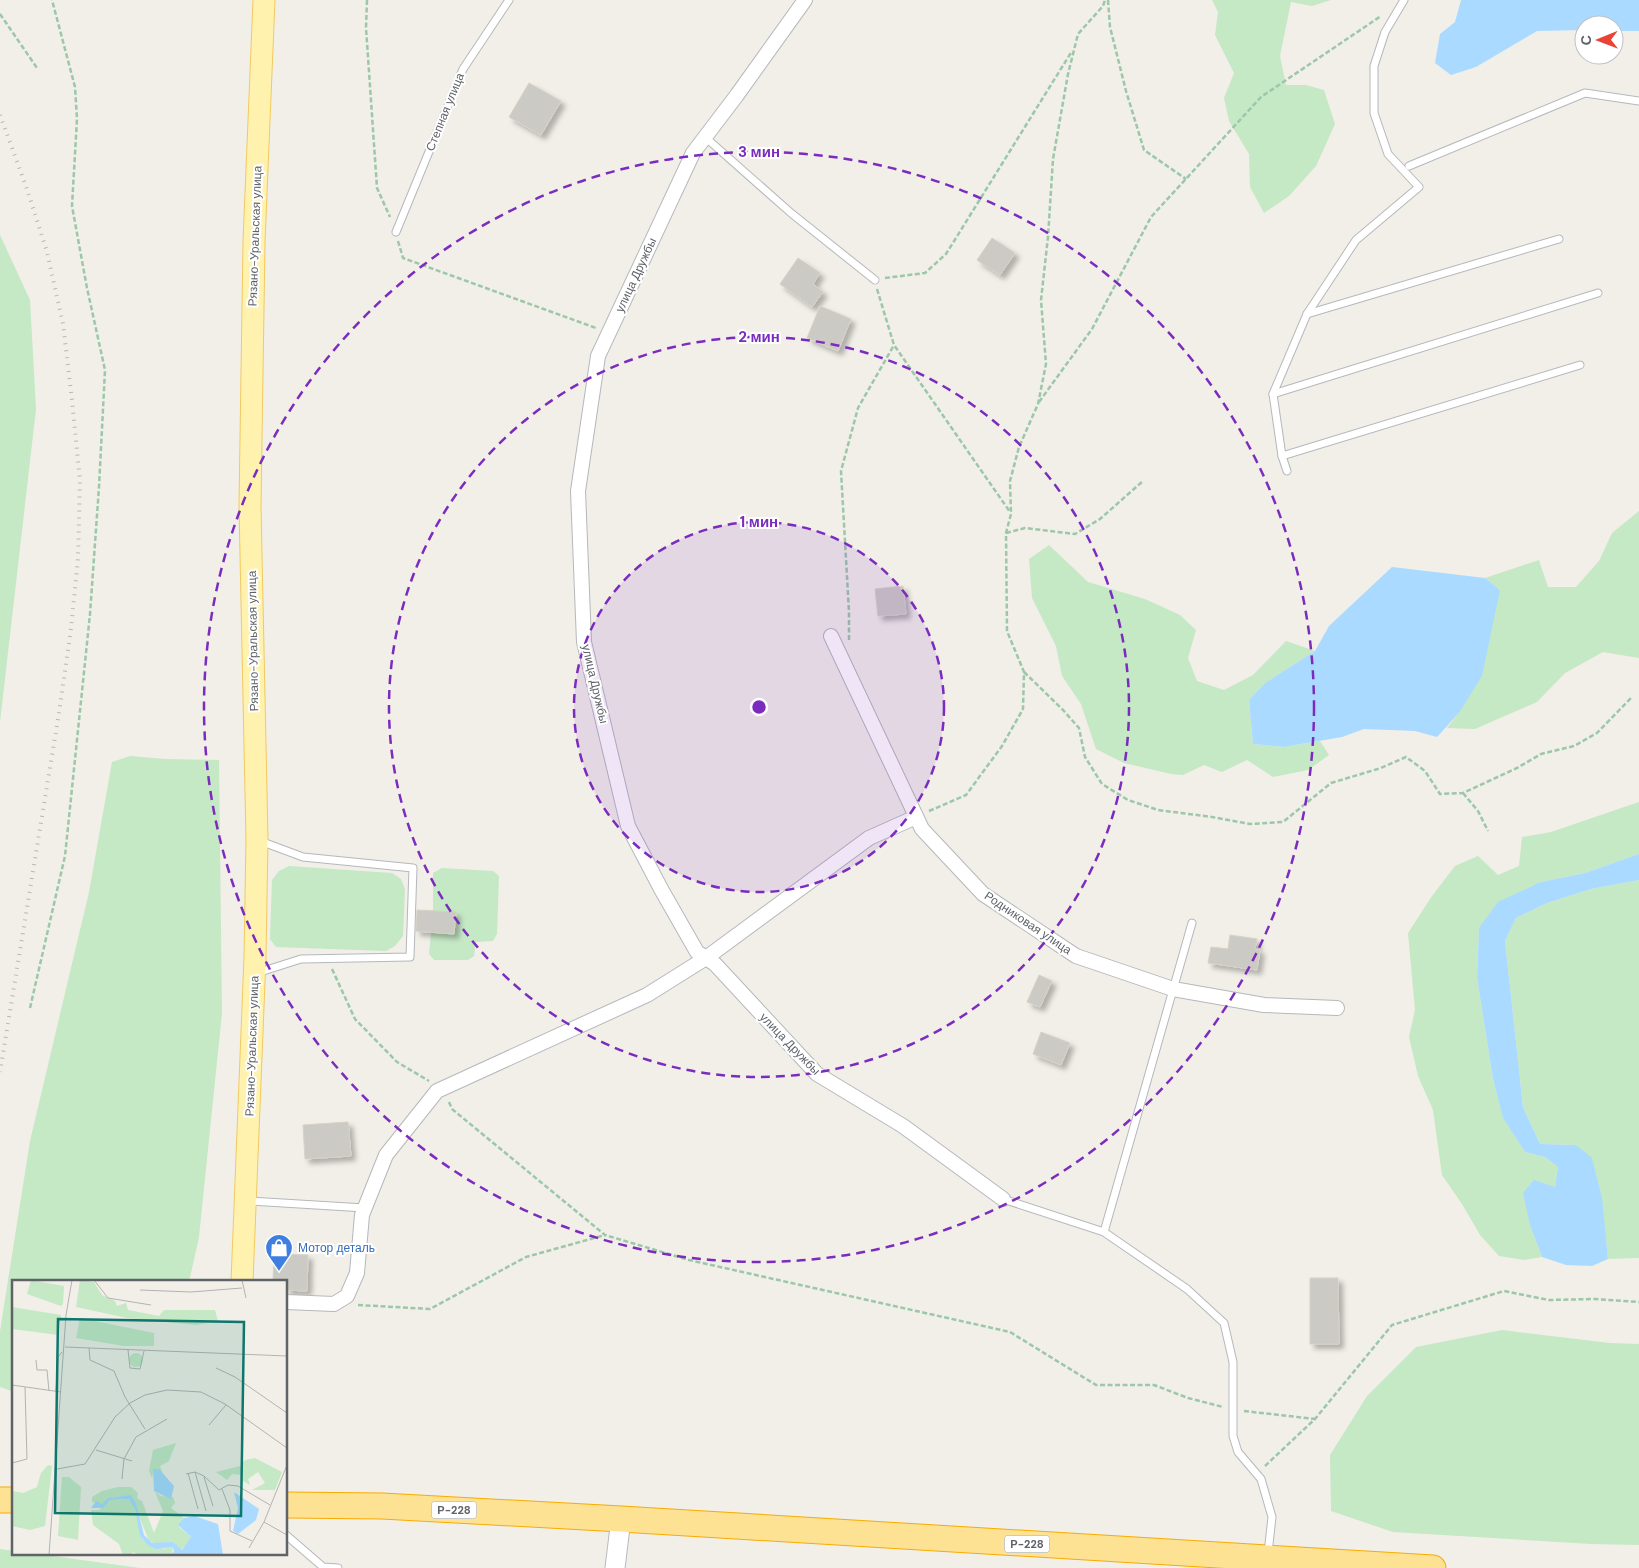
<svg xmlns="http://www.w3.org/2000/svg" width="1639" height="1568" font-family="'DM Sans',sans-serif">
	<style>
		.green { fill: #c5e8c5 }
		.water { fill: #aadaff }
		.building { fill: #cccac5; stroke: #d6d1c6; filter: url(#shadow) }
		.lines { fill: none; stroke-linecap: round; stroke-linejoin: round }
		.lane-casing { stroke: #b5b8bc; stroke-width: 9 }
		.street-casing { stroke: #b5b8bc; stroke-width: 16 }
		.secondary-casing { stroke: #b6babf; stroke-width: 21 }
		.primary-casing { stroke: #f2c960; stroke-width: 23 }
		.highway-casing { stroke: #f9ab00; stroke-width: 27 }
		.path { stroke: #9cc7a9; stroke-width: 2.5; stroke-dasharray: 5 2.5; stroke-linecap: butt }
		.lane { stroke: #fff; stroke-width: 7 }
		.street { stroke: #fff; stroke-width: 14 }
		.secondary { stroke: #fff; stroke-width: 19 }
		.primary { stroke: #fff2af; stroke-width: 21 }
		.highway { stroke: #fde293; stroke-width: 25 }
		.rail { stroke: #b6b7b8; stroke-width: 4; stroke-dasharray: 1 6; stroke-linecap: butt }
		.ring { fill: none; stroke: #7b2cbf; stroke-width: 2.5; stroke-dasharray: 9 6 }
		.labels { text-anchor: middle; dominant-baseline: central; stroke-width: 4; stroke-linejoin: round; paint-order: stroke }
		.shield { fill: #fff; stroke: #8f9295; stroke-width: 1 }
		.shield-label { font-size: 11px; font-weight: bold; fill: #5f6368 }
		.street-label { font-size: 12px; fill: #5f6368; stroke: #fff }
		.shop-label { font-size: 12px; fill: #366cbe; stroke: #fff; text-anchor: start }
		.inset-road { fill: none; stroke: #b3b3b1; stroke-width: 1 }
		.view { fill: #0f766e; fill-opacity: 0.15; stroke: #0f766e; stroke-width: 2.5 }
		.inset-edge { fill: none; stroke: #5f6368; stroke-width: 2.5 }
		.centre { fill: #7b2cbf; stroke: #fff; stroke-width: 2.5 }
		.ring-label { font-size: 15px; text-anchor: middle; font-weight: bold; fill: #7b2cbf; stroke: #fff; stroke-width: 4; stroke-linejoin: round; paint-order: stroke }
	</style>
	<defs>
		<filter id="shadow"><feDropShadow dx="4.5" dy="4.5" stdDeviation="2.5" flood-color="#0004"/></filter>
	</defs>
	<rect width="100%" height="100%" fill="#f1efe8"/>
	<g class="green">
		<path d="M1212 0H1331L1312 6 1291 2 1280 56 1286 85H1306L1324 90 1335 124 1316 166 1289 196 1264 213 1250 187 1249 154 1229 121 1224 98 1234 73 1215 35 1218 12Z"/>
		<path d="M0 235 30 300 36 409 0 722Z"/>
		<path d="M1639 511V658L1603 652 1565 673 1537 702 1475 729 1447 728 1459 713 1500 590 1485 578 1539 560 1548 587H1576L1599 561 1612 533Z"/>
		<path d="M1049 545 1088 582 1145 599 1180 615 1196 630 1188 658 1197 681 1224 690 1253 675 1286 641 1315 651 1265 683 1249 700 1253 744 1284 747 1320 741 1329 755 1308 770 1273 777 1247 760 1222 772 1204 765 1183 775 1171 774 1124 763 1096 749 1081 704 1062 676 1056 646 1032 598 1029 559Z"/>
		<path d="M130 756 165 759 219 760 222 1013 199 1237 189 1282H14V1392L0 1387V1331L30 1141 89 892 112 762Z"/>
		<path d="M1639 802V854L1585 873 1541 882 1479 928 1477 978 1493 1079 1503 1117 1525 1152 1545 1157 1558 1167 1555 1187 1530 1225 1542 1257 1524 1260 1499 1256 1480 1235 1462 1204 1442 1175 1433 1110 1418 1076 1409 1037 1415 1010 1408 933 1432 896 1455 866 1478 856 1498 875 1519 866 1522 837 1551 832Z"/>
		<path d="M289 866 392 873 401 879 405 889 403 936 395 946 386 951 276 947 270 939 272 880 279 871Z"/>
		<path d="M442 868 493 871 499 876 497 934 493 941 476 942 474 956 468 960H434L429 954 431 933 454 934 456 913 433 911V873Z"/>
		<path d="M1639 880V1258L1608 1259 1606 1240 1576 1145 1540 1144 1523 1107 1505 941 1516 918 1547 903 1591 889Z"/>
		<path d="M1502 1330 1610 1343 1639 1344V1545L1591 1544 1393 1532 1331 1511 1330 1455 1367 1396 1416 1347Z"/>
		<path d="M0 1549 14 1551V1554H38L140 1568H0Z"/>
	</g>
	<g class="water">
		<path d="M1461 0H1639V31H1614V25H1584V30L1537 31 1476 67 1451 75 1435 63 1440 34 1455 22Z"/>
		<path d="M1392 567 1485 578 1500 590 1482 676 1459 713 1437 737 1415 731 1364 729 1342 737 1284 747 1253 744 1249 700 1265 683 1315 651 1329 626Z"/>
		<path d="M1639 854V880L1591 889 1547 903 1516 918 1505 941 1523 1107 1540 1144 1576 1145 1592 1158 1602 1198 1608 1259 1592 1266 1566 1265 1542 1257 1530 1225 1523 1193 1534 1180 1555 1187 1558 1167 1545 1157 1525 1152 1503 1118 1493 1079 1477 978 1479 928 1498 902 1541 882 1585 873Z"/>
	</g>
	<g class="building">
		<path d="M529 83 561 101 541 135 509 117Z"/>
		<path d="M992 238 1015 253 1000 275 977 260Z"/>
		<path d="M798 258 820 273 813 284 823 292 812 307 780 284Z"/>
		<path d="M820 306 851 319 838 351 807 338Z"/>
		<path d="M903 586 906 614 878 616 875 589Z"/>
		<path d="M417 910 456 912 454 934 416 931Z"/>
		<path d="M1230 935 1257 939 1255 949 1260 950 1257 970 1208 963 1211 947 1228 949Z"/>
		<path d="M1039 975 1052 981 1040 1007 1027 1002Z"/>
		<path d="M1041 1032 1070 1043 1061 1065 1033 1054Z"/>
		<path d="M348 1122 351 1156 305 1159 303 1125Z"/>
		<path d="M274 1254 308 1255 307 1291 286 1290V1282H273Z"/>
		<path d="M1310 1278H1338L1339 1344H1310Z"/>
	</g>
	<g class="lines">
		<defs>
			<g id="lane">
				<path d="M705 137 791 213 875 280"/>
				<path d="M1409 166 1585 93 1639 101"/>
				<path d="M396 232 463 69 509 0"/>
				<path d="M1307 314 1559 239"/>
				<path d="M1273 394 1598 293"/>
				<path d="M1282 456 1580 365"/>
				<path d="M1287 471 1282 456 1273 394 1307 314 1356 240 1419 187 1388 154 1374 113V66L1385 32 1404 0"/>
				<path d="M257 973 301 959 410 957 413 868 303 857 260 841"/>
				<path d="M1003 1199 1104 1232 1187 1289 1224 1323 1233 1362V1436L1238 1452 1261 1479 1272 1517 1268 1553"/>
				<path d="M248 1201 365 1208"/>
				<path d="M1104 1232 1192 923"/>
				<path d="M286 1535 323 1567 338 1568"/>
			</g>
			<g id="street">
				<path d="M805 0 737 95 693 153 598 356 578 491 584 642 628 826 661 889 697 952 715 964 817 1074 903 1126 1003 1199"/>
				<path d="M831 636 922 829 983 894 1076 956 1173 989 1264 1005 1337 1008"/>
				<path d="M286 1302 334 1304 347 1296 357 1273 362 1215 386 1155 437 1091 647 995 706 958 869 838 916 817"/>
			</g>
			<path id="secondary" d="M615 1568 621 1519"/>
			<path id="primary" d="M242 1282 255 957 257 840 250 506 254 242 264 0"/>
			<g id="highway">
				<path d="M0 1500H14"/>
				<path d="M286 1505 382 1506 621 1519 1433 1568"/>
			</g>
		</defs>
		<use href="#lane" class="lane-casing"/>
		<use href="#street" class="street-casing"/>
		<use href="#secondary" class="secondary-casing"/>
		<use href="#primary" class="primary-casing"/>
		<use href="#highway" class="highway-casing"/>
		<g class="path">
			<path d="M367 0 366 28 377 188 390 217"/>
			<path d="M1108 0 1110 27 1126 91 1144 150 1186 179"/>
			<path d="M0 14 37 68"/>
			<path d="M398 241 403 258 596 328"/>
			<path d="M885 278 925 273 946 254 1072 51"/>
			<path d="M877 289 894 345 1010 512"/>
			<path d="M1039 402 1092 329 1151 217 1261 97 1381 16"/>
			<path d="M1006 533 1025 528 1075 534 1100 519 1143 481"/>
			<path d="M849 640V612L841 471 858 408 894 345"/>
			<path d="M1024 672 1063 710 1079 728 1085 757 1102 784 1128 800 1158 810 1212 817 1250 824 1283 822 1331 783 1381 768 1406 757 1425 771 1440 794 1463 793 1517 768 1541 754 1574 746 1597 733 1631 698"/>
			<path d="M1463 793 1478 811 1488 831"/>
			<path d="M929 811 966 795 1002 746 1023 709 1024 672 1007 631 1006 533 1011 514 1010 481 1019 447 1038 404 1046 364 1041 300 1048 237 1053 159 1068 74 1078 34 1103 6 1105 0"/>
			<path d="M332 969 355 1019 397 1062 429 1081"/>
			<path d="M30 1008 65 856 90 614 99 487 105 370 87 288 72 206 77 119 75 87 52 0"/>
			<path d="M449 1102 452 1109 605 1235 689 1260 1010 1332 1096 1385H1154L1188 1398 1223 1407"/>
			<path d="M358 1305 430 1309 526 1257 605 1235"/>
			<path d="M1244 1411 1315 1419"/>
			<path d="M1265 1466 1315 1419 1392 1325 1504 1291 1549 1300 1595 1299 1639 1302"/>
		</g>
		<use href="#lane" class="lane"/>
		<use href="#street" class="street"/>
		<use href="#secondary" class="secondary"/>
		<use href="#primary" class="primary"/>
		<use href="#highway" class="highway"/>
		<path class="rail" d="M0 115 27 189 47 252 63 324 72 400 80 481 78 559 71 629 59 713 0 1072"/>
	</g>
	<circle cx="759" cy="707" r="185" fill="#7b2cbf" fill-opacity=".12"/>
	<g class="ring">
		<circle cx="759" cy="707" r="185"/>
		<circle cx="759" cy="707" r="370"/>
		<circle cx="759" cy="707" r="555"/>
	</g>
	<defs>
		<symbol id="shop-pin" viewBox="-11 -11 22 30"><path d="M0 17L-7.5 6A9.5 9.5 0 1 1 7.5 6Z" fill="#3f7fe0" stroke="#fff"/><path d="M-5-2.5h2.3a2.7 3.5 0 0 1 5.4 0H5L5.5 6h-11ZM-1.5-2.5h3a1.5 2.3 0 0 0-3 0Z" fill="#fff"/></symbol>
	</defs>
	<g fill-rule="evenodd">
		<use href="#shop-pin" x="263" y="1232" width="32" height="43"/>
	</g>
	<g class="labels">
		<g class="shield">
			<rect x="431.5" y="1501.5" width="45" height="17" rx="4"/>
			<rect x="1004.5" y="1535.5" width="45" height="17" rx="4"/>
		</g>
		<g class="shield-label">
			<text x="454" y="1510">Р-228</text>
			<text x="1027" y="1544">Р-228</text>
		</g>
		<g class="street-label">
			<text transform="translate(445 112) rotate(-68)">Степная улица</text>
			<text transform="translate(255 236) rotate(-88)">Рязано-Уральская улица</text>
			<text transform="translate(636 275) rotate(-65)">улица Дружбы</text>
			<text transform="translate(253 641) rotate(-91)">Рязано-Уральская улица</text>
			<text transform="translate(595 684) rotate(77)">улица Дружбы</text>
			<text transform="translate(1028 923) rotate(34)">Родниковая улица</text>
			<text transform="translate(790 1044) rotate(46)">улица Дружбы</text>
			<text transform="translate(252 1046) rotate(-88)">Рязано-Уральская улица</text>
		</g>
		<g class="shop-label">
			<text x="298" y="1248">Мотор деталь</text>
		</g>
	</g>
	<g transform="translate(12 1280)">
		<rect width="275" height="275" fill="#f1efe8"/>
		<path d="M19 0 52 6 51 24 49 26 15 14ZM68 0 82 2 90 15 103 21 105 26 114 23 116 30 147 36 152 30H203L206 41 184 45 115 38 64 27ZM0 27 49 35 46 55 0 49ZM68 38 142 53V66H112L64 58ZM117 80a7 7 0 1 1 14 0a7 7 0 1 1-14 0ZM164 163 157 181 148 186 152 197 149 191 141 193 140 198 137 191 141 170ZM243 178 270 192 263 210H240L253 203 246 192 236 199 238 205 229 200V195L220 194 215 200 204 192 228 186 233 180ZM36 185 40 186 33 246 18 250 0 246V211L11 213 25 207 29 193ZM50 197H57L69 207 66 260 46 256ZM106 207H119L126 213 125 218 130 221 142 253 151 231 143 212 149 216 161 217 163 223 159 228 172 238 167 247 179 257 176 263 169 270 161 262 146 265 137 261 119 216 101 217 91 224 80 222V217L90 211ZM117 219 122 224 130 259 150 269 161 267 160 274 127 275 121 272 119 275H111L107 264 81 245 79 230H87L98 220Z" fill="#c5e8c5"/>
		<path d="M141 189H147L162 206 159 219 142 211ZM222 212 247 229 244 240 226 254 221 251 226 228ZM119 215 124 223 132 255 140 263 161 262 170 270 179 257 166 245 172 238 182 236 206 244 211 275H158L162 272 161 267 145 269 137 266 128 256 123 229 117 219 98 220 91 228H79L84 221 90 224 96 218Z" fill="#aadaff"/>
		<path class="inset-road" d="M82 0 96 18 139 25M230 0 234 18M128 10 179 12 230 8M53 67 275 76M77 68 78 80 102 91 113 117 133 149M116 70 118 88 128 89 132 71M24 80 25 90H35L37 111M204 88 223 97 275 133M0 105 49 112M44 111 46 77 50 72M197 145 214 125M84 170 120 181M0 183 15 179 13 107M45 189 73 184 103 137 118 123 133 115 155 110 189 112 213 124 275 168M183 192 194 231M176 193 186 229M174 194 183 192 192 196 207 210 216 205 226 206 258 225M192 197 201 226M110 199 112 179 124 157 155 139M210 209 218 230V251L240 261M252 242 275 255M237 268 252 242 275 185M37 275 54 35 60 0"/>
		<path class="view" d="M46 39 232 42 229 236 43 233Z"/>
		<rect width="275" height="275" class="inset-edge"/>
	</g>
	<circle cx="759" cy="707" r="8" class="centre"/>
	<g class="ring-label">
		<text x="759" y="157">3 мин</text>
		<text x="759" y="342">2 мин</text>
		<text x="759" y="527">1 мин</text>
	</g>
	<g transform="translate(1599 40) rotate(269)"><circle r="24" fill="#ffffff" stroke="#bfc1c3"/>
	<path d="M0-4L9 19L0 12L-9 19Z" fill="#ea4335"/>
	<text y="-8" font-size="14" font-weight="bold" text-anchor="middle" fill="#5f6368">С</text>
	</g>
</svg>
